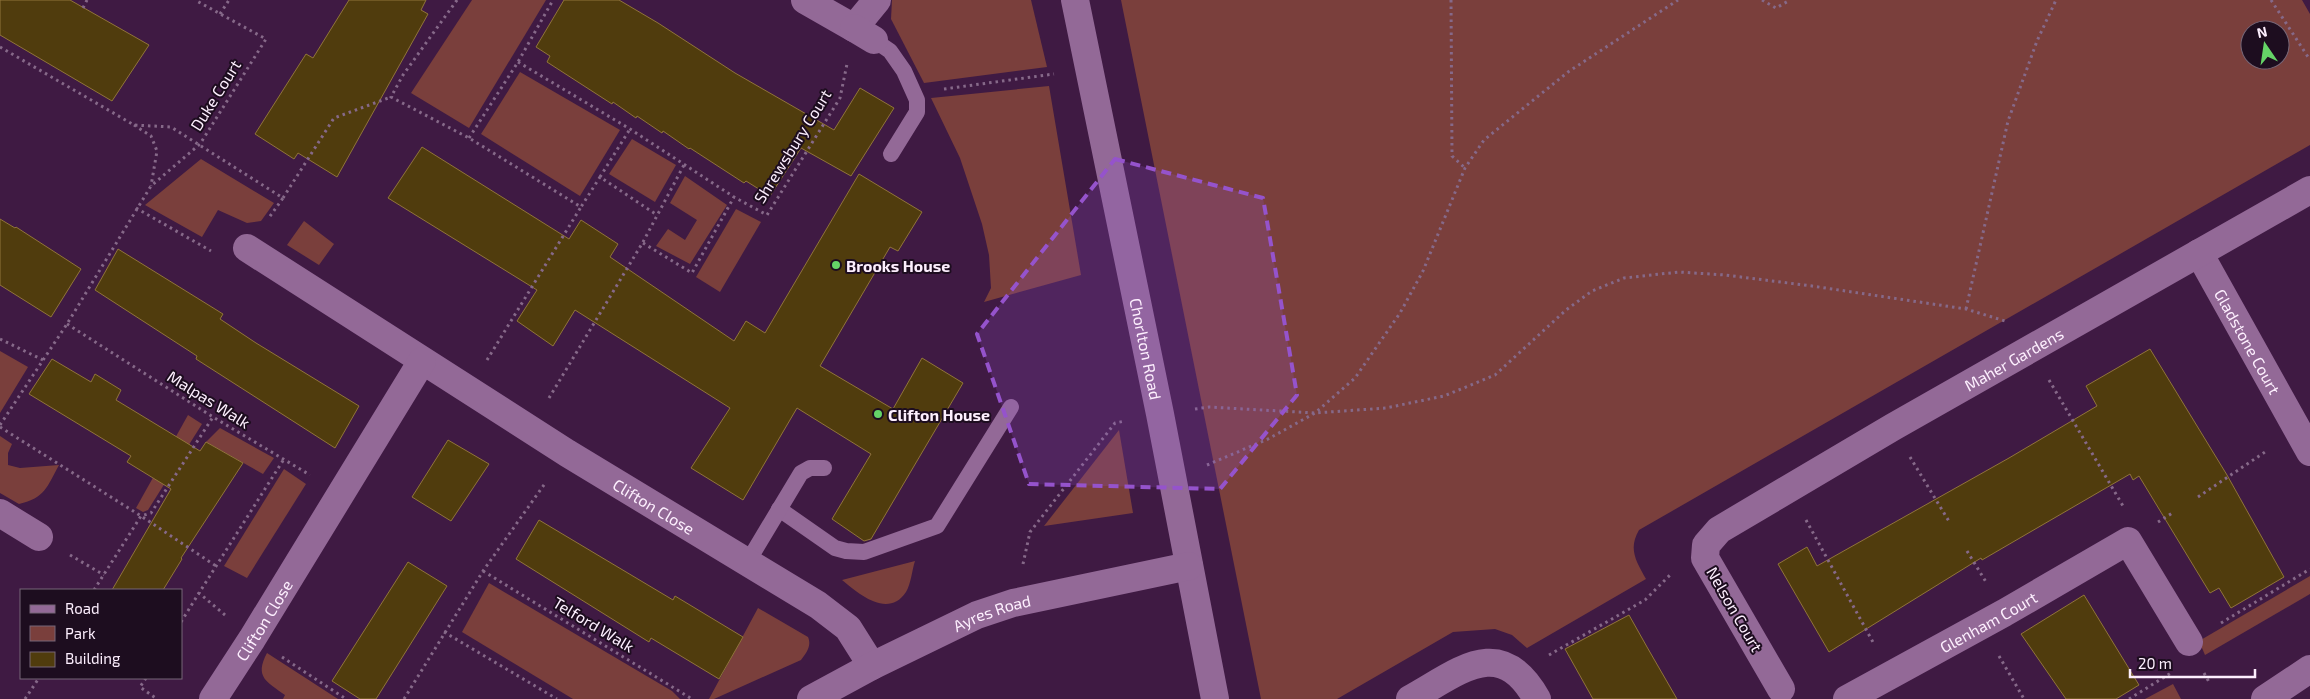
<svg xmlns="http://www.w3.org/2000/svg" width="2310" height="699" font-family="'Exo 2',sans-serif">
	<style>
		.green { fill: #7a3f3c; fill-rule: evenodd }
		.building { fill: #503c0d; stroke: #90743a }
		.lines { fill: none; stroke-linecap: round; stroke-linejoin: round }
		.path { stroke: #866989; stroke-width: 3; stroke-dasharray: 2.5 4; stroke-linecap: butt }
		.lane { stroke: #936997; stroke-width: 16 }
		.street { stroke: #936997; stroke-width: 28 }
		.secondary { stroke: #936997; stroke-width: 28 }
		.marked { fill: #9553cc; fill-opacity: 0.2; stroke: #9553cc; stroke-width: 4; stroke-dasharray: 10 6; stroke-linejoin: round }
		.poi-dot { fill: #65d467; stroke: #1d0d1f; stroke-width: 2 }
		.labels { text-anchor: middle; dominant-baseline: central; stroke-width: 4; stroke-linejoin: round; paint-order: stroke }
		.street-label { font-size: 16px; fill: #fdeffe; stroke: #1d0d1f }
		.poi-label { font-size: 16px; font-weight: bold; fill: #fdeffe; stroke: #1d0d1f; text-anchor: start }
	</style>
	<rect width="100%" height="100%" fill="#3f1a43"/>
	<g class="green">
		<path d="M472 0H546L469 128 411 93Z"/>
		<path d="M892 0H1031L1047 67 924 83 891 19Z"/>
		<path d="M1121 0H2302L2310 14V145L1639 530C1628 549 1636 561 1646 579L1527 648 1512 635 1495 629 1453 632 1337 699H1261ZM2250 30H2280V60H2250Z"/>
		<path d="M520 72 620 130 580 196 481 134Z"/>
		<path d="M1049 86 1081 275 984 302 991 288 989 255 982 224 960 158 931 98Z"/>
		<path d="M632 139 676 165 655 202 609 174Z"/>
		<path d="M201 159 274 203 261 221 247 223 218 210 202 237 145 205Z"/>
		<path d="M685 176 727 205 690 264 656 246 668 229 685 240 697 220 670 203Z"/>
		<path d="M736 209 761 222 720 292 696 277Z"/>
		<path d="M304 221 334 244 319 265 287 245Z"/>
		<path d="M0 351 28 367 0 413Z"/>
		<path d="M188 415 202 424 148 510 143 512 136 508Z"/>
		<path d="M220 428 274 458 263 474 206 442Z"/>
		<path d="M1119 430 1133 513 1044 526Z"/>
		<path d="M0 436 12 444 8 453V465L20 468 59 465C47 487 45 498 19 504L0 493Z"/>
		<path d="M284 469 306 484 247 578 224 566Z"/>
		<path d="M915 561C912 570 911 584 906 592 888 619 859 594 842 580Z"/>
		<path d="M2310 576V594L2205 655 2199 641Z"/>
		<path d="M489 583 672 691 680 699H573L462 632Z"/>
		<path d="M758 608 808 637C812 646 806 653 801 660L714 699H709Z"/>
		<path d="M267 653 338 699H283L285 695C267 682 254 677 267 653Z"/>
		<path d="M2173 684 2181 699H2145Z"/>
	</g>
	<g class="building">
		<path d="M0 0H70L149 45 112 101 0 35Z"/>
		<path d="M349 0H426L421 10 428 14 337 177 298 153 294 159 255 134 306 54 313 58Z"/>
		<path d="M564 0H619L658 23 735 73 834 130 860 88 894 108 851 176 801 148 770 196 746 181 744 183 690 148 689 149 663 131 662 133 637 116 636 118 613 102 612 104 547 62 550 56 536 47Z"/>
		<path d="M422 147 569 239 581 220 618 244 610 257 734 341 746 321 765 333 859 174 922 212 898 251 890 247 820 366 893 409 922 358 963 383 871 539 864 541 832 519 871 454 797 408 743 500 691 468 730 408 575 310 553 346 517 321 537 290 388 198Z"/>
		<path d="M0 219 15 228 16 227 81 269 51 317 0 285Z"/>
		<path d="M118 249 223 314 220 319 256 343 359 406 335 448 196 359 197 356 95 290Z"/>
		<path d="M2150 349 2227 475 2284 577 2231 608 2219 588 2210 593 2139 476 2133 480 2130 474 1982 560 1981 558 1829 652 1778 564 1807 547 1817 566 2009 458 2097 406 2086 386Z"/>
		<path d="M52 359 91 382 95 374 121 390 116 400 200 451 206 442 243 463 181 558 182 559 163 590H112L171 489 127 462 131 456 29 394Z"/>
		<path d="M448 440 489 464 451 521 412 497Z"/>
		<path d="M539 520 673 600 675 596 743 637 719 679 651 638 649 642 516 559Z"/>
		<path d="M408 562 447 586 376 699H360L332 681Z"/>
		<path d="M2084 595 2139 685 2116 699H2066L2021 634Z"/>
		<path d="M1629 615 1647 647 1677 699H1593L1565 649Z"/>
	</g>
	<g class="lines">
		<g class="path">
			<path d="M457 0 403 75 391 97 469 138 581 207 600 177 657 215"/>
			<path d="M1451 0 1452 156 1465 168"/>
			<path d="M1762 0 1776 8 1790 0"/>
			<path d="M2271 0 2310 60"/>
			<path d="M83 8 87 0"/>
			<path d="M220 14 229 0"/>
			<path d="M0 47 134 125 171 127 283 198 268 219"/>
			<path d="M518 62 630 129 734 197 767 215 840 98 847 64"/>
			<path d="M944 89 1054 74"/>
			<path d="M134 125 151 136 157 151 151 186"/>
			<path d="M469 138 518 62 553 0"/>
			<path d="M600 177 630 129"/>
			<path d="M283 198 334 118 391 97"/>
			<path d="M136 208 211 251"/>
			<path d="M643 243 692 273 734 197"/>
			<path d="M1966 309 2008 121 2037 41 2056 0"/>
			<path d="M67 324 213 417 310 475"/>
			<path d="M0 339 43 360"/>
			<path d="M487 360 581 207"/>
			<path d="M2049 380 2123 506"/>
			<path d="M549 398 643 242 684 165"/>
			<path d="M1195 409 1209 407 1315 413 1386 408 1444 396 1495 375 1566 310 1592 291 1624 278 1679 272 1725 275 1812 286 1966 309 2005 321"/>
			<path d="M0 425 67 324 151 186 200 144 266 39 195 0"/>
			<path d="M0 427 141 516 216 566"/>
			<path d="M1910 457 1950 523"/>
			<path d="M1207 465 1268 439 1315 413 1355 378 1400 313 1423 271 1465 168 1484 140 1568 72 1678 0"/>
			<path d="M2198 497 2268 450"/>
			<path d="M1806 520 1874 644"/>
			<path d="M2158 522 2174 512"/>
			<path d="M1967 551 1986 582"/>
			<path d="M70 555 104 575"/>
			<path d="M1023 564 1030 532 1115 423 1125 421"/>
			<path d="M483 571 692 699"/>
			<path d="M94 590 141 516 151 513 213 417"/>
			<path d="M225 615 199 593 284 459"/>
			<path d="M181 622 199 593"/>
			<path d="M2221 623 2310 569"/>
			<path d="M444 632 557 699"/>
			<path d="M1549 655 1645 600 1672 573"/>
			<path d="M1999 656 2024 699"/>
			<path d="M282 657 346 699"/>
			<path d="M2204 673 2209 682"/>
			<path d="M146 678 140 687 157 699"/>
			<path d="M25 699 39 678"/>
			<path d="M404 699 483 571 546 482"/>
			<path d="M2129 699 2171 673"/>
		</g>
		<g class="lane">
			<path d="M874 40 890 51 904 71 917 100V112L891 154"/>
			<path d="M779 509 835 548 846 551 864 552 937 526 1011 407"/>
			<path d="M747 563 801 473 810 468H824"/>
		</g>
		<g class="street">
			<path d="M805 0 854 28 877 0"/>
			<path d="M854 28 874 40"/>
			<path id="s1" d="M247 248 567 453 818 605 848 628 872 666"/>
			<path id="s2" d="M2199 253 2310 452"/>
			<path d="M0 513 39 537"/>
			<path id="s3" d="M1781 689 1705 558 1706 545 1719 530 1893 427 2310 190"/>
			<path id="s4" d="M213 699 252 639 422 361"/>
			<path d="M1410 699C1459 672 1500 633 1537 699"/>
			<path id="s5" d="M1847 699 2004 613 2128 541 2189 642"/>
		</g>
		<g class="secondary">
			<path id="s6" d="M1075 0 1160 414 1215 699"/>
			<path id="s7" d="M811 699 872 666 977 615 1013 603 1189 566"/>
			<path d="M2265 699 2310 669"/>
		</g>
	</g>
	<path class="marked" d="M1115 159 1263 198 1297 395 1220 489 1029 484 977 334Z"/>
	<g class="poi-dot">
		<circle cx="836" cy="265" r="5"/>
		<circle cx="878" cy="414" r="5"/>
	</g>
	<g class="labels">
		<g class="street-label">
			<text transform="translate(215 95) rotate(-58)">Duke Court</text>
			<text transform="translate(792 146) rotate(-58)">Shrewsbury Court</text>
			<text stroke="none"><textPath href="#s2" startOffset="101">Gladstone Court</textPath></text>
			<text stroke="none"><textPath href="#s6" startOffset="356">Chorlton Road</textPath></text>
			<text stroke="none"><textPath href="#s3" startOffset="525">Maher Gardens</textPath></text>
			<text transform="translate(209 399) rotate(32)">Malpas Walk</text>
			<text stroke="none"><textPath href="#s1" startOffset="482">Clifton Close</textPath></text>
			<text transform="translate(1735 609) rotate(60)">Nelson Court</text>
			<text stroke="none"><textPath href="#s7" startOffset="201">Ayres Road</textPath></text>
			<text stroke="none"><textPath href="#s4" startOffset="94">Clifton Close</textPath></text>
			<text stroke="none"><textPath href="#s5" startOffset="161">Glenham Court</textPath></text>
			<text transform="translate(594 624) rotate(31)">Telford Walk</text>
		</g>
		<g class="poi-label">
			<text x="846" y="265">Brooks House</text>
			<text x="888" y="414">Clifton House</text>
		</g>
	</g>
	<rect x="20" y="589" width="162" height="90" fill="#1d0d1f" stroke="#776778"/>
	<rect x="30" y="605" width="25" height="8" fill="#936997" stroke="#776778"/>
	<text x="65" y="614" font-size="15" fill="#fdeffe">Road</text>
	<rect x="30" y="626" width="25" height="15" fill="#7a3f3c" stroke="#776778"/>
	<text x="65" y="639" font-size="15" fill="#fdeffe">Park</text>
	<rect x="30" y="652" width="25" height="15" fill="#503c0d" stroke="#776778"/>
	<text x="65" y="664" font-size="15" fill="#fdeffe">Building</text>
	<g transform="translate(2265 45) rotate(347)"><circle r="24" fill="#1d0d1f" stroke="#776778"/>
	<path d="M0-4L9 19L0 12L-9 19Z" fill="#65d467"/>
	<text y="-8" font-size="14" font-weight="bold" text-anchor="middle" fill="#fdeffe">N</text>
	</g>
	<path d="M2130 669v8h125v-8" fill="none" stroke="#fdeffe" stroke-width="2.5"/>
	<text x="2138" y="669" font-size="15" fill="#fdeffe" stroke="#1d0d1f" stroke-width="4" paint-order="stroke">20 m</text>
</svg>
